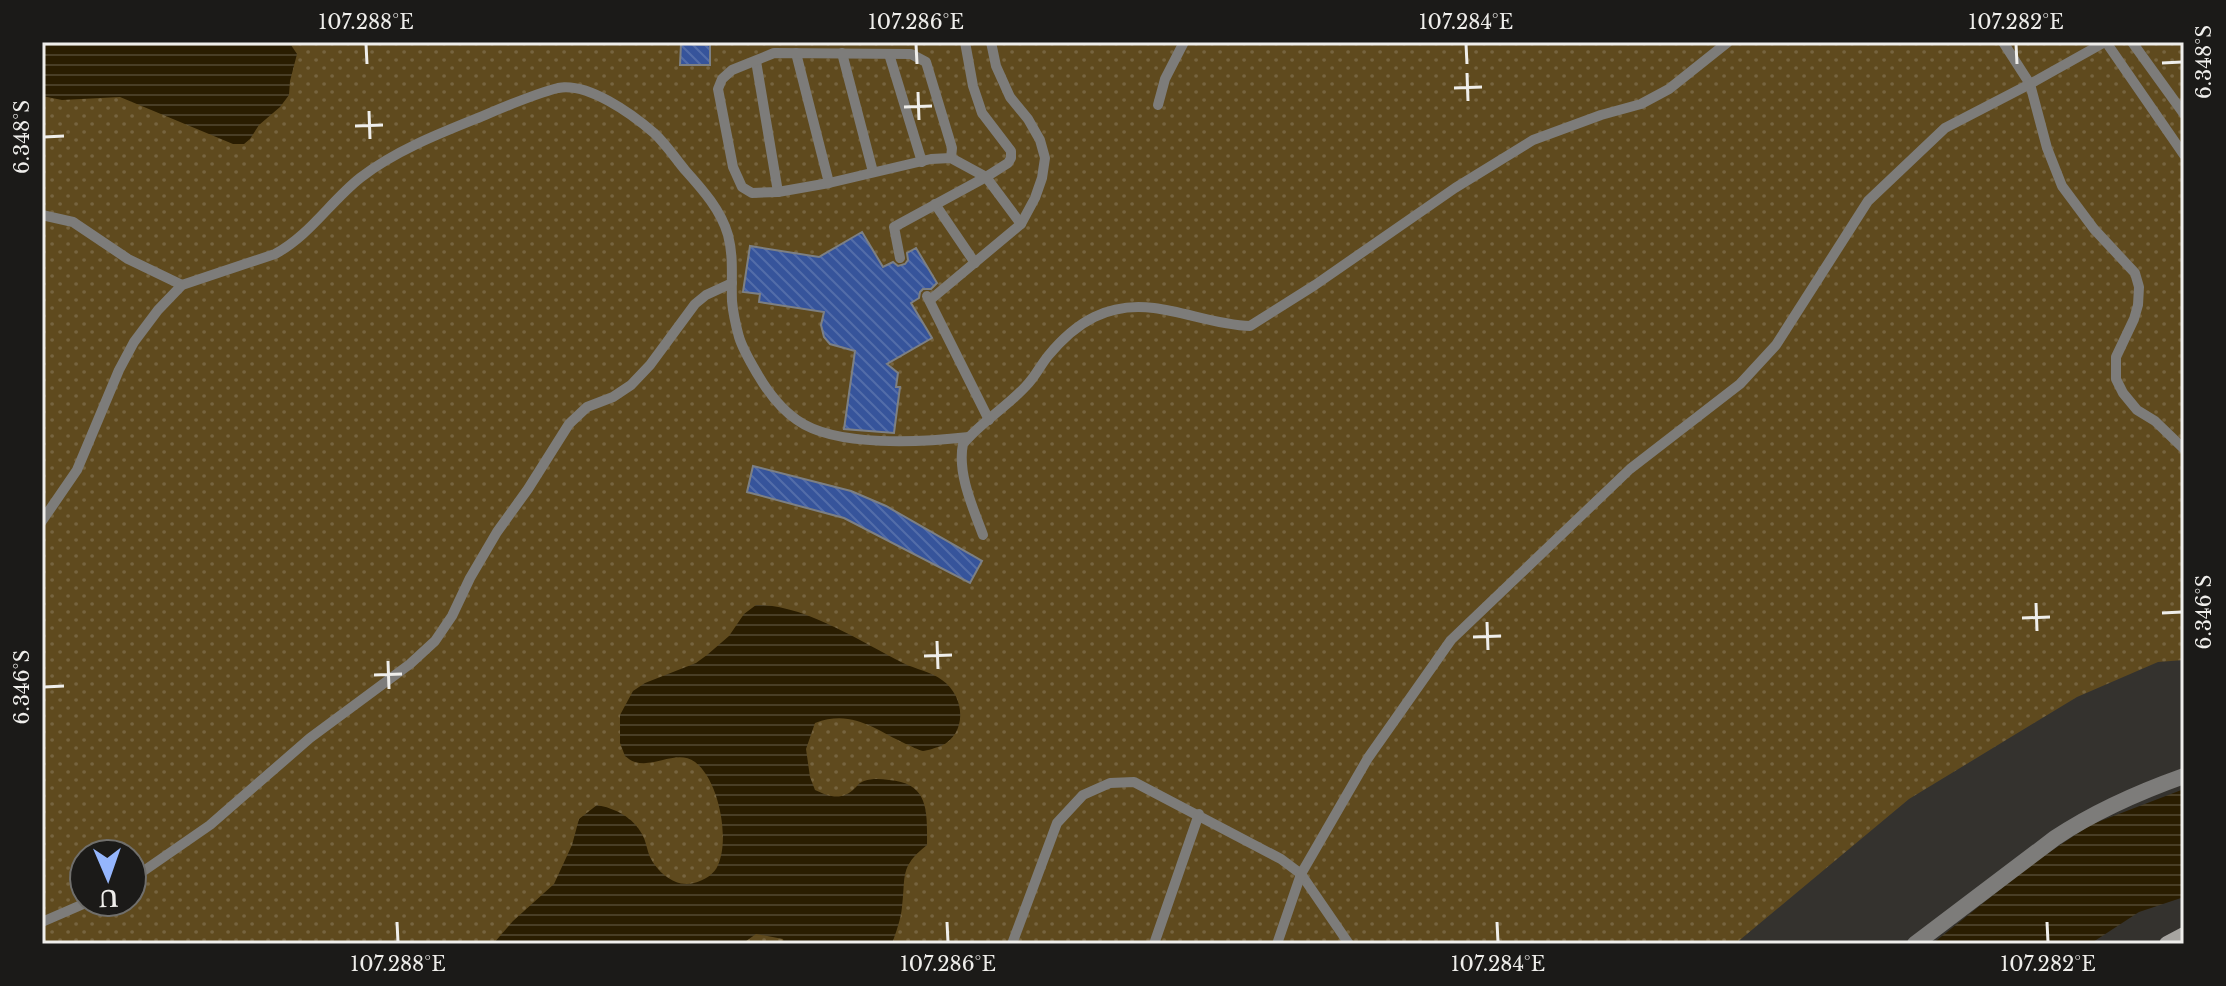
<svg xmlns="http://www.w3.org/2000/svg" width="2226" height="986" font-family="'Libre Baskerville',serif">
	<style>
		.grass { fill: url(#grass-dots); fill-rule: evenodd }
		.water { fill: url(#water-rules) }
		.building { fill: url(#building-back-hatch); stroke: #7d8084; stroke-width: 2 }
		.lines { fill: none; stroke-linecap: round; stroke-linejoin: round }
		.lane { stroke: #7d7c7a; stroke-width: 10 }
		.street { stroke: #7d7c7a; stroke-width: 16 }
		.secondary { stroke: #a7a5a1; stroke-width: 16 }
		.ticks { fill: none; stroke: #efeeeb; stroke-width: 3 }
		.neatline { fill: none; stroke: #efeeeb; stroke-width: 3 }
		.ticks-label { font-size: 20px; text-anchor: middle; fill: #efeeeb }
	</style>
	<defs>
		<pattern id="grass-dots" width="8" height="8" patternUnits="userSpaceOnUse" patternTransform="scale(2)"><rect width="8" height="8" fill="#5f4a1e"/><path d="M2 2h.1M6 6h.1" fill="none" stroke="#76643f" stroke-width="1.8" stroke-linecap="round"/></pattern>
		<pattern id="water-rules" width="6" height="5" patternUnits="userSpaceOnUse" patternTransform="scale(2)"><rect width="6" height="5" fill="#2a1d01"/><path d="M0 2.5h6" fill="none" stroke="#493e26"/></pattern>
		<pattern id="building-back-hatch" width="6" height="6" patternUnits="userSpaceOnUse" patternTransform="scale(2)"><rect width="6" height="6" fill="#36549b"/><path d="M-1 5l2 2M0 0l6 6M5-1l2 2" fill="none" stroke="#536da9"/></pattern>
	</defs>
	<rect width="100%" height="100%" fill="#34322e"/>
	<path class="grass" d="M42 42H2184V660L2158 662 2077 697 1909 799 1735 944H42ZM84 854H132V902H84Z"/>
	<g class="water">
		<path d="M42 42H289L297 54 290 81 289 95 280 107 259 125 250 139 244 144H233L120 97 62 100 42 96Z"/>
		<path d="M756 605C804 604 861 642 903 663 915 669 932 672 942 680 965 696 968 733 941 746 937 747 927 751 923 751 918 750 911 746 906 744 874 729 852 709 815 723L806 749 810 777 815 790C830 797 842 801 855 788 859 784 859 783 864 781 873 778 881 779 889 780 930 783 927 813 927 845 899 867 906 876 902 907 901 919 896 932 892 944H784L783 939 756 934 742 944H493L513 921 554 884 572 845 579 819 597 805C614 808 633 817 642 834 646 841 647 850 650 857 658 873 676 888 694 883 703 881 715 874 718 865 730 839 719 780 695 762 677 749 655 768 635 762 631 761 628 758 625 756L620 743V715L633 691 645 683 696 663 707 655 729 636 744 614Z"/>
		<path d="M2184 789V897L2139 912 2090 944H1932L2032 864 2090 825Z"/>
	</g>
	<g class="building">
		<path d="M681 44 710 45V65H680Z"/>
		<path d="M862 232 883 267 893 262 898 266 905 264 908 260 907 253 916 248 937 283 931 289H923L920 292 919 298 911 303 932 338 887 364 898 373 896 387H900L894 433 844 429 855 351 830 344 824 337 821 325 824 312 759 302 760 294 743 292 750 246 819 257Z"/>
		<path d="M753 466 851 491 886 506 982 561 970 583 844 518 747 492Z"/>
	</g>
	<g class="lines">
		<g class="lane">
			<path d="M2003 42 2030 84 2047 148 2062 186 2094 229 2135 273 2139 287 2138 305 2134 319 2116 357V379L2123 393 2137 410 2155 421 2184 449"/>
			<path d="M2106 42 2184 155"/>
			<path d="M2132 42 2184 114"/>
			<path d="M796 53 829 183"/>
			<path d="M842 53 873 172"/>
			<path d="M889 54 922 162"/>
			<path d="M756 61 778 192"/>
			<path d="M1158 105 1165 79 1184 42"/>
			<path d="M951 158 952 148 926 62 911 54 774 53 732 70 722 79 718 89 733 167 742 187 752 193 778 192 829 183 931 159 951 158 986 177 1021 224"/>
			<path d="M935 204 975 263"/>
			<path d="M42 215 73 222 128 259 182 285"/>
			<path d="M900 258 894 227 986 177 1008 163 1011 158V151L982 113 973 86 965 42"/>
			<path d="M927 296 989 420"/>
			<path d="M930 300 1021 224 1035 198 1042 178 1045 158 1040 140 1028 119 1010 97 996 66 991 42"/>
			<path d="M42 521 77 470 119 370 134 342 158 310 182 285 275 254C309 236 330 202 360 178 395 151 438 134 478 118 504 107 531 95 558 88 588 82 632 114 654 133 666 144 675 158 685 170 702 189 721 210 728 235 734 258 731 278 732 301 733 313 736 326 739 337 743 350 751 363 758 375 768 392 781 409 797 420 836 448 924 442 969 437"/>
			<path d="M983 535C973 508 957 473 963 444 981 422 1007 407 1026 386 1035 377 1040 366 1048 356 1076 322 1108 302 1154 308 1186 312 1217 325 1250 326L1315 285 1455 188 1533 140 1601 115 1641 104 1669 89 1728 42"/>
			<path d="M132 879 210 825 310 738 410 664 435 641 452 616 470 578 497 532 528 489 569 424 587 407 613 397 631 385 650 365 695 304 706 295 732 283"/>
			<path d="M42 922 88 902"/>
			<path d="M1012 944 1057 823 1083 795 1110 783 1134 782 1281 859 1301 874 1349 944"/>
			<path d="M1154 944 1199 814"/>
			<path d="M1277 944 1301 874 1368 758 1451 640 1630 469 1740 384 1776 345 1868 201 1945 128 2030 84 2105 42"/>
		</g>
		<path class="street" d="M1915 944 2055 838C2094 812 2139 792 2184 776"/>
		<path class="secondary" d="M2167 944 2184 935"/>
	</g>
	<path class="ticks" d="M366 44 367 64M916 44 917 64M1466 44 1467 64M2016 44 2017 64M2162 63 2182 62M1467 73 1468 101M1454 88 1482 87M918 92 919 120M904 107 932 106M369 111 370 139M355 126 383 125M44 137 64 136M2036 603 2037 631M2162 613 2182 612M2022 618 2050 617M1487 622 1488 650M1473 637 1501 636M937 641 938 669M924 656 952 655M388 661 389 689M374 675 402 674M44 687 64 686M397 922 398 942M947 922 948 942M1497 922 1498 942M2047 922 2048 942"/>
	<rect width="2226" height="986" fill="none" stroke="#1b1a18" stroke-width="88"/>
	<g transform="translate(108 878) rotate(178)"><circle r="38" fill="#1b1a18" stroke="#706f6c" stroke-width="2"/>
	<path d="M0-6L14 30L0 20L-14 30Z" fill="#95b6fd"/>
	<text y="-12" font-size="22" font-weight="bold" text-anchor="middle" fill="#efeeeb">U</text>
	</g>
	<rect x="44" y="44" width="2138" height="898" class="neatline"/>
	<g class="ticks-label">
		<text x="366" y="29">107.288°E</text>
		<text x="916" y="29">107.286°E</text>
		<text x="1466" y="29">107.284°E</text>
		<text x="2016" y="29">107.282°E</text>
		<text transform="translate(2204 62) rotate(-90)" y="7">6.348°S</text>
		<text transform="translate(22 137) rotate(-90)" y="7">6.348°S</text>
		<text transform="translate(2204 612) rotate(-90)" y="7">6.346°S</text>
		<text transform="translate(22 687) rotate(-90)" y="7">6.346°S</text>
		<text x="398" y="971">107.288°E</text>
		<text x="948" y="971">107.286°E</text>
		<text x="1498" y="971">107.284°E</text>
		<text x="2048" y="971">107.282°E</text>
	</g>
</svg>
